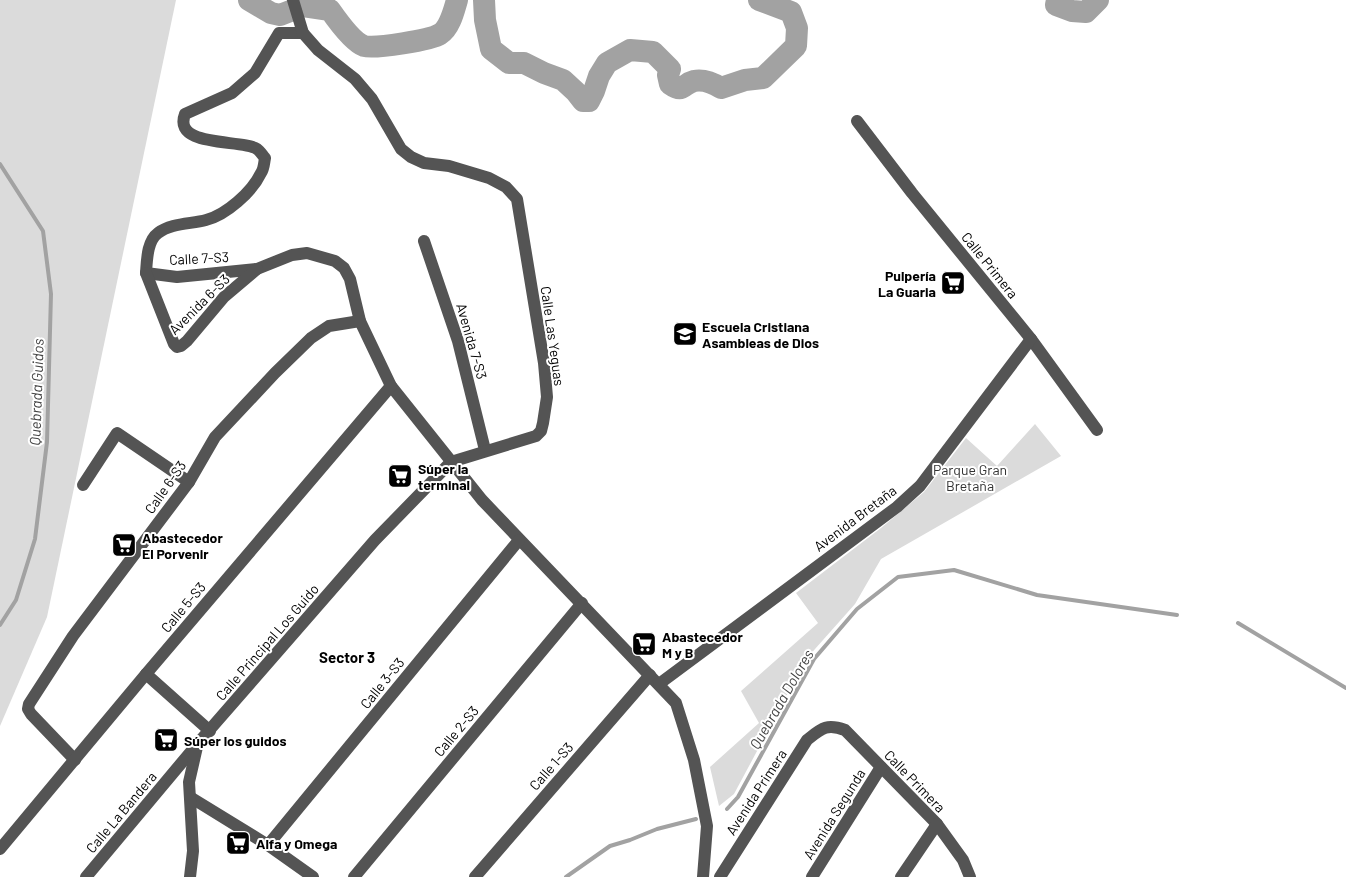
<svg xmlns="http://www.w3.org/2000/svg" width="1346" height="877" font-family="Barlow,sans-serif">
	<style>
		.green { fill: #dbdbdb }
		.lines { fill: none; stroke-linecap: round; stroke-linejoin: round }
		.stream { stroke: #a2a2a2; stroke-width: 4 }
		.river { stroke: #a2a2a2; stroke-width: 22 }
		.minor { stroke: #545454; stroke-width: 12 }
		.labels { text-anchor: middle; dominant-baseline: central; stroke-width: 4; stroke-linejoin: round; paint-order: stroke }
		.street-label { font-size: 14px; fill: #000; stroke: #fff }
		.poi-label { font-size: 14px; font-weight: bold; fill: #000; stroke: #fff; text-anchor: start }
		.park-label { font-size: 14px; fill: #323232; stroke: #fff }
		.water-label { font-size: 15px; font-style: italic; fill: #434343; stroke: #fff }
		.neighbourhood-label { font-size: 15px; font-weight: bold; fill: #000; stroke: #fff }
	</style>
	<rect width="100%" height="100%" fill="#fff"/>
	<g class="green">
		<path d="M0 0H176L47 617 0 726Z"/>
		<path d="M1035 424 1061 456 881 559 855 604 807 658 734 794 719 806 710 767 759 723 741 691 818 623 796 593 881 528 924 492 966 438 997 466Z"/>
	</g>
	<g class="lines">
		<g class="stream">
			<path d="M0 164 43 231 51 294 47 442 35 539 16 600 0 625"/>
			<path d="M1238 623 1346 688"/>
			<path d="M727 809 738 797 814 659 857 609 898 577 954 570 1037 595 1177 615"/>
			<path d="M566 877 610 846 630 840 657 829 696 819"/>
		</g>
		<g class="river">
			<path d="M249 0 271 13 280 15 303 6 330 10C337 20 353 42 364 46 375 49 431 40 440 34 450 28 454 10 457 0"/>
			<path d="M484 0 485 20 491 49 509 63H524L544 73 563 80 576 92 583 101H589L594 91 599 76 607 63 630 50 653 52 670 69 668 75 670 84C684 94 682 84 694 81 704 79 713 83 721 88L745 80 763 78 796 46 797 28 791 12 759 0"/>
			<path d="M1057 0 1056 5 1072 11 1086 12 1098 0"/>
		</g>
		<g class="minor">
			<path d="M303 33H279L255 73 232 93 185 114C172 148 242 139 257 149 260 151 263 156 265 158 264 163 264 169 261 173 252 192 226 215 206 220 191 224 171 223 158 233 147 241 147 260 146 273L177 277 257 269 292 255 307 253 335 261 344 268 350 279 360 321 391 386 482 500 676 703 694 760 707 826 703 877"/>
			<path d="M857 121 912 193 1031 339 1097 430"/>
			<path d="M424 241 458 341 485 450"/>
			<path d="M146 273 174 344 177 347 181 346 187 341 224 297 257 269"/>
			<path d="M83 485 117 433 189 482"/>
			<path d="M146 674 210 731"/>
			<path d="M659 684 897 507 920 486 1031 339"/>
			<path d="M75 760 31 714 28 709 29 704 73 636 189 482 215 437 275 373 311 338 329 326 360 321"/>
			<path d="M190 797 268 845 313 877"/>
			<path d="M268 845 519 540"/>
			<path d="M0 849 146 674 391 386"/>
			<path d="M86 877 199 742 375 540 451 462 536 436 541 431 543 423 547 397 544 363 517 199 506 187 489 178 449 166 424 163 411 157 401 149 372 99 355 79 318 50 303 33 293 0"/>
			<path d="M190 877 193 851 189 782 197 747"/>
			<path d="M354 877 582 603"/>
			<path d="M475 877 650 675"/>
			<path d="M720 877 807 740C821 729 826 723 845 730L937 824 963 860 970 877"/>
			<path d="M812 877 881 767"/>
			<path d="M901 877 937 824"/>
		</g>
	</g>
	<defs>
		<symbol id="supermarket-square" viewBox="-11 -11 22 22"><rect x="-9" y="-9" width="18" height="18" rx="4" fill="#000" stroke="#fff"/><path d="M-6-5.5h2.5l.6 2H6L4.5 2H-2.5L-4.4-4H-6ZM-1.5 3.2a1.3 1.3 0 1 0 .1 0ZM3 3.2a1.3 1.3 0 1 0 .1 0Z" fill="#fff"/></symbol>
		<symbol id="school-square" viewBox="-11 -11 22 22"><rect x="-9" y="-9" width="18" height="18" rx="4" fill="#000" stroke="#fff"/><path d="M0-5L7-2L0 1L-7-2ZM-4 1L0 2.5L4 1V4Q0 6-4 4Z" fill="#fff"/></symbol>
	</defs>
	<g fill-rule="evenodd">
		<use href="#supermarket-square" x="939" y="269" width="28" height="28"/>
		<use href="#school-square" x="671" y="320" width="28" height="28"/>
		<use href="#supermarket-square" x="386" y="462" width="28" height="28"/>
		<use href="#supermarket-square" x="110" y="531" width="28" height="28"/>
		<use href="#supermarket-square" x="630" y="630" width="28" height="28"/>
		<use href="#supermarket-square" x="152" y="726" width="28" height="28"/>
		<use href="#supermarket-square" x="224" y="829" width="28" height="28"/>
	</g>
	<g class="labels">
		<g class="street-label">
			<text transform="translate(199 258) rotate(-3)">Calle 7-S3</text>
			<text transform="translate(990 265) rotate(51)">Calle Primera</text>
			<text transform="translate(199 304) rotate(-45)">Avenida 6-S3</text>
			<text transform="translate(553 336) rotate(82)">Calle Las Yeguas</text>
			<text transform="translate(472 341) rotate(74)">Avenida 7-S3</text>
			<text transform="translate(165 487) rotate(-55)">Calle 6-S3</text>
			<text transform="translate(855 518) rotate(-37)">Avenida Bretaña</text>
			<text transform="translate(183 607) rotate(-50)">Calle 5-S3</text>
			<text transform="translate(267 642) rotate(-49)">Calle Principal Los Guido</text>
			<text transform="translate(382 683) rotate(-51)">Calle 3-S3</text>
			<text transform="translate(456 731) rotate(-50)">Calle 2-S3</text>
			<text transform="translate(551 766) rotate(-49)">Calle 1-S3</text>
			<text transform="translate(915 781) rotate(46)">Calle Primera</text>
			<text transform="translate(756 792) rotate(-57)">Avenida Primera</text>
			<text transform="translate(121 812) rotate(-50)">Calle La Bandera</text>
			<text transform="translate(834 814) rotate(-58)">Avenida Segunda</text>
		</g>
		<g class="poi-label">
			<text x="936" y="275" text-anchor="end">Pulpería<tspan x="936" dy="16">La Guaria</tspan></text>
			<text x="702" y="326">Escuela Cristiana<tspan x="702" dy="16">Asambleas de Dios</tspan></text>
			<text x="418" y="468">Súper la<tspan x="418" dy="16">terminal</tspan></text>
			<text x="142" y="537">Abastecedor<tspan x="142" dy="16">El Porvenir</tspan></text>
			<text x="662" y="636">Abastecedor<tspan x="662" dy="16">M y B</tspan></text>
			<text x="184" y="740">Súper los guidos</text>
			<text x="256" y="843">Alfa y Omega</text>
		</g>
		<g class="park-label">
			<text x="970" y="469">Parque Gran<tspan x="970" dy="16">Bretaña</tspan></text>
		</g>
		<g class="water-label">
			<text transform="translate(36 392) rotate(-88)">Quebrada Guidos</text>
			<text transform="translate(781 699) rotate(-60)">Quebrada Dolores</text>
		</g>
		<g class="neighbourhood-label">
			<text x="347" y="657">Sector 3</text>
		</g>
	</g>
</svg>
